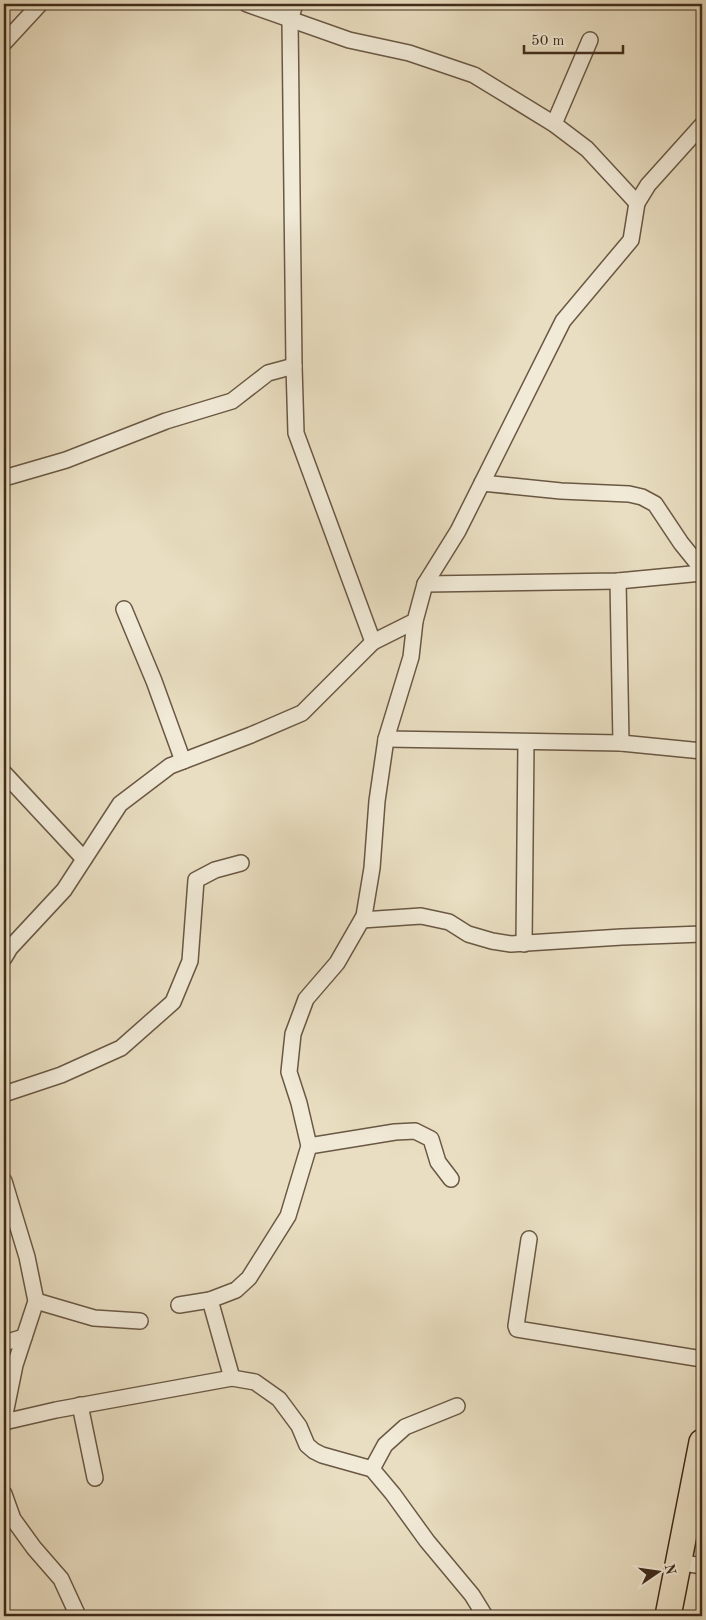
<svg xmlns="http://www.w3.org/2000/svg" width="706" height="1620" font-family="'Old Standard TT',serif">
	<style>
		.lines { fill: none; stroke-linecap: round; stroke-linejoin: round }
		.minor-casing { stroke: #6a5844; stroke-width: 18 }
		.trunk-casing { stroke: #402c1b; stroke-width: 28 }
		.minor { stroke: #f1ead7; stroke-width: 15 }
		.trunk { stroke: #e9dec1; stroke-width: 25 }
	</style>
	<rect width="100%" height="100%" fill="#e9dec1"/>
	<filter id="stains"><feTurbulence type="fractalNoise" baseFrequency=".004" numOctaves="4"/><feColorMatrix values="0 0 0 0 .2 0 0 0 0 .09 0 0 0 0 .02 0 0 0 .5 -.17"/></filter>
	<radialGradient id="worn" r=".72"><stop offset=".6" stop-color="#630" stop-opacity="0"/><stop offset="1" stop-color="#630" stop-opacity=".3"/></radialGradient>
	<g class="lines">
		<defs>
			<g id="minor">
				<path d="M247 4 349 40 409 53 474 75 554 124 587 149 637 203"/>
				<path d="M295 4 290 20 294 366 296 433 373 642"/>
				<path d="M4 43 40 4"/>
				<path d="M554 124 590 40"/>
				<path d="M4 478 66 460 166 421 232 401 268 373 294 366"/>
				<path d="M482 483 561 491 629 494 642 497 655 504 681 543 702 569"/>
				<path d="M618 581 621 743"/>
				<path d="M425 584 618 581 702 573"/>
				<path d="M124 609 154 681 183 761"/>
				<path d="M386 739 621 743 702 751"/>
				<path d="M4 773 84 859"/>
				<path d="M362 920 421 916 449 922 468 934 492 941 511 944 622 937 702 934"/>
				<path d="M524 944 526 742"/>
				<path d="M4 958 10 948 64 890 120 804 170 766 251 735 302 713 373 642 415 621 425 584 458 531 563 321 631 240 637 203 648 185 702 125"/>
				<path d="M4 1094 61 1075 121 1048 173 1002 190 961 196 880 215 870 241 863"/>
				<path d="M309 1146 395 1132 415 1131 431 1139 438 1162 451 1179"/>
				<path d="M4 1181 27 1257 36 1301 15 1365 4 1419"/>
				<path d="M529 1239 516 1326 517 1329 702 1359"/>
				<path d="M210 1300 232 1378"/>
				<path d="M36 1301 94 1318 140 1321"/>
				<path d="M179 1305 210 1300 236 1290 249 1278 288 1216 309 1146 299 1103 289 1072 293 1034 306 999 337 963 364 916 372 868 377 801 386 739 411 657 415 621"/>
				<path d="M4 1343 24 1337"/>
				<path d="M80 1405 95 1478"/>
				<path d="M4 1422 56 1410 232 1378 255 1382 279 1399 299 1426 307 1445 314 1451 322 1455 372 1469 393 1494 427 1541 472 1595 485 1616"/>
				<path d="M372 1469 385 1445 405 1427 457 1406"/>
				<path d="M4 1494 13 1519 34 1548 61 1579 78 1616"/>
				<path d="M678 1562 702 1566"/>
			</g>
			<path id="trunk" d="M668 1616 702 1442"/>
		</defs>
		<use href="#minor" class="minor-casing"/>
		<use href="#trunk" class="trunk-casing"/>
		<use href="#minor" class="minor"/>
		<use href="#trunk" class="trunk"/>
	</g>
	<rect width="706" height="1620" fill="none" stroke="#e9dec1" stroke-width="20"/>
	<rect x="5" y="5" width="696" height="1610" fill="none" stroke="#402c1b" stroke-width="2.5"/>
	<rect x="10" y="10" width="686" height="1600" fill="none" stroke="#402c1b"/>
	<g transform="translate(658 1572) rotate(77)" stroke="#f1ead7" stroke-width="4" paint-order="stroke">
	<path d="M0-4L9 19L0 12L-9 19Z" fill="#402c1b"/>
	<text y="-8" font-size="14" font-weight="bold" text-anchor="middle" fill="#402c1b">N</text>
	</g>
	<path d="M524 45v8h99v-8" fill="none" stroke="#402c1b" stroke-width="2.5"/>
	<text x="531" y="45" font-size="15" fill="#402c1b" stroke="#f1ead7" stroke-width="4" paint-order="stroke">50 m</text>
	<rect width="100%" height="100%" filter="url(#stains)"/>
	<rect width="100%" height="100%" fill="url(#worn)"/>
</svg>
